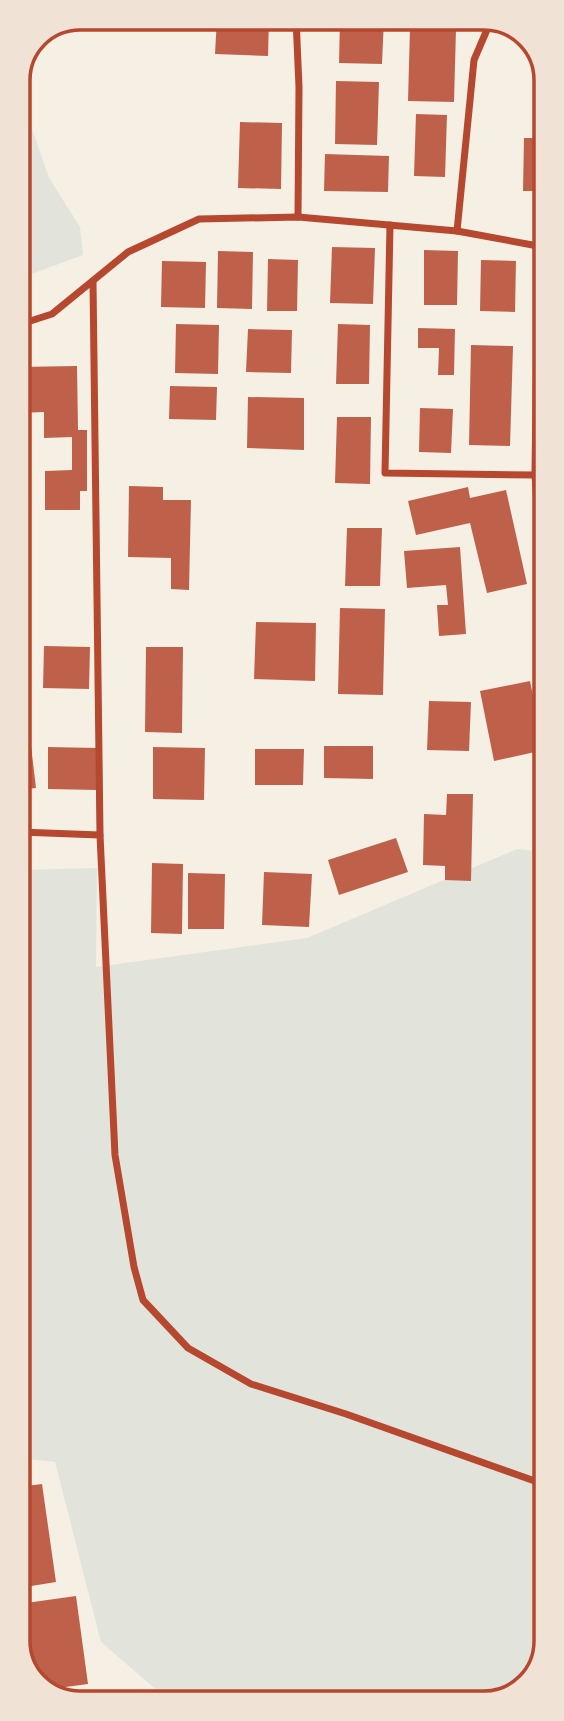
<svg xmlns="http://www.w3.org/2000/svg" width="564" height="1721" font-family="Cabin,sans-serif">
	<style>
		.green { fill: #e2e4dc }
		.building { fill: #bf614a }
		.lines { fill: none; stroke-linecap: round; stroke-linejoin: round }
		.minor { stroke: #b5482f; stroke-width: 7 }
		.rim { fill: none; stroke: #b5482f; stroke-width: 3.5 }
	</style>
	<rect width="100%" height="100%" fill="#f6efe4"/>
	<g class="green">
		<path d="M18 88 49 178 80 227 83 255 18 279Z"/>
		<path d="M517 849 545 852 546 1641 533 1679 500 1701 161 1703 160 1693 101 1642 55 1462 19 1458V870L97 868 96 967 307 938Z"/>
	</g>
	<g class="building">
		<path d="M217 18H269L268 56 215 54Z"/>
		<path d="M340 18H384L382 64 339 63Z"/>
		<path d="M410 28 456 29 454 102 408 101Z"/>
		<path d="M336 81 379 82 377 145 335 144Z"/>
		<path d="M416 114 447 115 445 177 414 176Z"/>
		<path d="M240 122 282 123 281 189 238 188Z"/>
		<path d="M524 138H545V191H523Z"/>
		<path d="M325 154 389 156 388 192 324 191Z"/>
		<path d="M332 247 375 248 373 304 330 303Z"/>
		<path d="M424 250 458 251 457 305H424Z"/>
		<path d="M218 251 253 252 252 309 217 308Z"/>
		<path d="M268 259 298 260 297 311H267Z"/>
		<path d="M481 260 516 261 515 312 480 311Z"/>
		<path d="M162 261 206 262 205 308 161 307Z"/>
		<path d="M176 324 219 325 218 374 175 373Z"/>
		<path d="M338 324 370 325 369 384H336Z"/>
		<path d="M418 328 455 329 454 375H438L439 348H418Z"/>
		<path d="M248 329 292 330 291 373 246 372Z"/>
		<path d="M471 345 513 346 510 446 469 445Z"/>
		<path d="M77 366 78 430H87V491H80V510H45V471L72 470V437L44 438V412L18 413V367Z"/>
		<path d="M170 386 217 387 216 420 169 419Z"/>
		<path d="M248 397 304 398V450L247 448Z"/>
		<path d="M420 408 453 409 451 453 419 452Z"/>
		<path d="M337 417H371L370 484 335 483Z"/>
		<path d="M129 486 163 487V500H191L189 590 171 589V558L128 557Z"/>
		<path d="M468 487 470 498 506 490 527 584 487 593 470 523 416 535 408 501Z"/>
		<path d="M347 528H382L380 586H345Z"/>
		<path d="M460 547 466 634 439 636 437 605H448L446 585 407 588 404 551Z"/>
		<path d="M340 608 385 609 383 695 338 694Z"/>
		<path d="M256 622 316 623 315 681 254 679Z"/>
		<path d="M44 646 90 647 89 689 43 688Z"/>
		<path d="M146 647H183L182 733 145 732Z"/>
		<path d="M530 681 544 750 494 761 480 691Z"/>
		<path d="M429 701 471 702 469 751 427 750Z"/>
		<path d="M31 746 36 788 18 790V747Z"/>
		<path d="M324 746H373V779L324 778Z"/>
		<path d="M48 747 97 748V790L48 789Z"/>
		<path d="M153 747 205 748 204 800 153 799Z"/>
		<path d="M255 749H304L303 785H255Z"/>
		<path d="M447 794H473L471 881 445 880V866L423 865 424 814 446 815Z"/>
		<path d="M396 838 408 872 339 895 328 860Z"/>
		<path d="M152 863 183 864 182 934 151 933Z"/>
		<path d="M264 872 312 874 309 927 262 925Z"/>
		<path d="M188 873 225 874 224 929H188Z"/>
		<path d="M42 1484 56 1582 19 1588V1487Z"/>
		<path d="M76 1596 88 1684 43 1690 39 1688 20 1657 19 1604Z"/>
	</g>
	<g class="lines">
		<g class="minor">
			<path d="M296 18 299 87 298 217"/>
			<path d="M390 225 385 473 535 475"/>
			<path d="M457 231 474 60 492 18"/>
			<path d="M538 246 535 475 540 550 545 578"/>
			<path d="M93 282 100 835"/>
			<path d="M18 325 52 314 128 252 199 219 298 217 457 231 538 246H545"/>
			<path d="M19 832 100 835 115 1155 134 1267 143 1300 188 1348 251 1384 346 1414 546 1485"/>
		</g>
	</g>
	<path d="M0 0H564V1721H0ZM80 30H484A50 50 0 0 1 534 80V1641A50 50 0 0 1 484 1691H80A50 50 0 0 1 30 1641V80A50 50 0 0 1 80 30Z" fill="#f1e2d6" fill-rule="evenodd"/>
	<path class="rim" d="M80 30H484A50 50 0 0 1 534 80V1641A50 50 0 0 1 484 1691H80A50 50 0 0 1 30 1641V80A50 50 0 0 1 80 30Z"/>
</svg>
